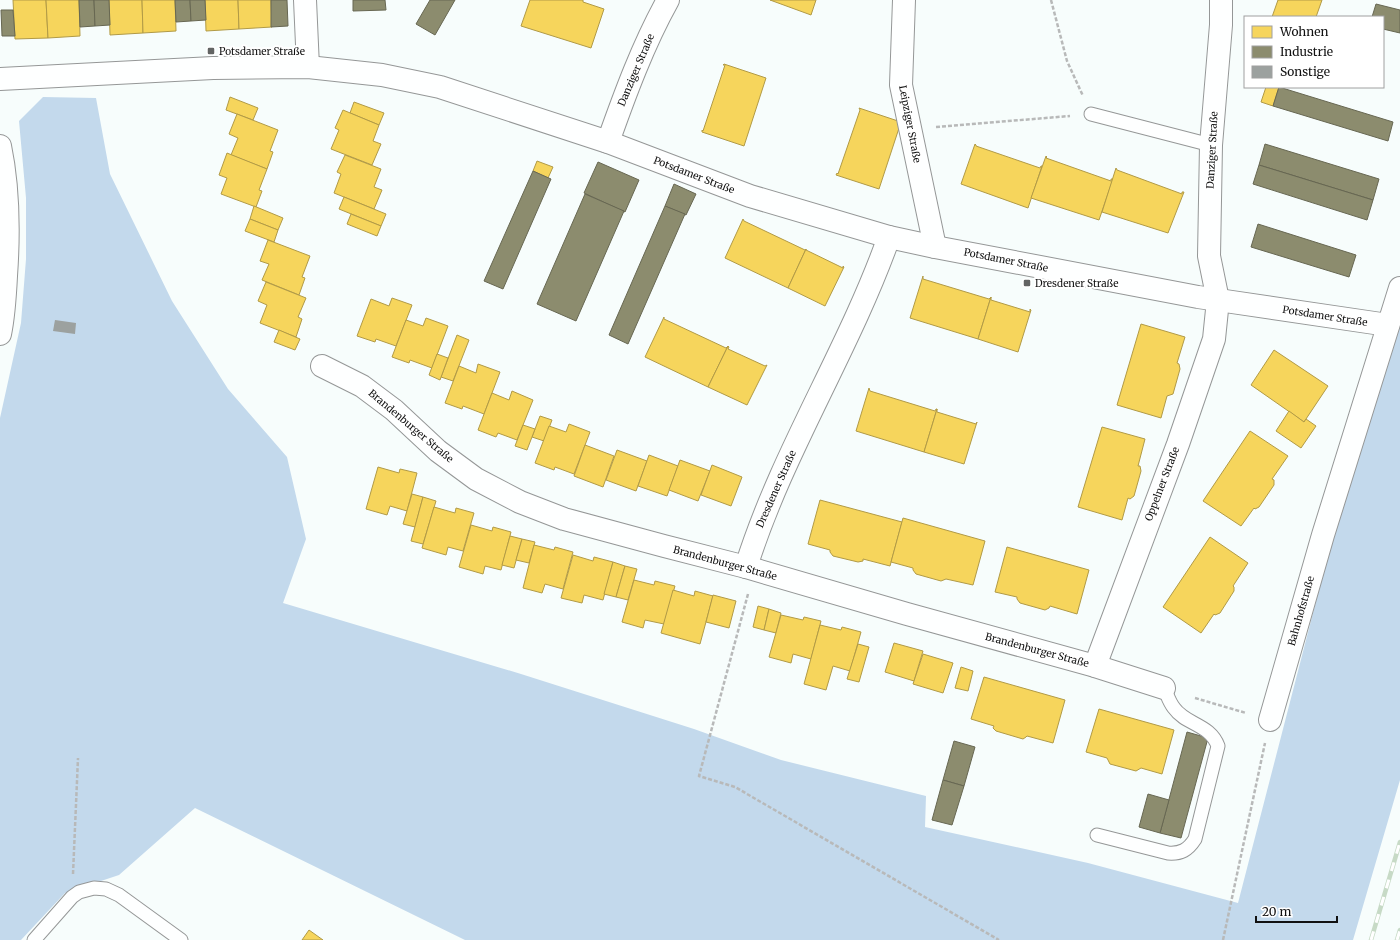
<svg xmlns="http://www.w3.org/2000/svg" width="1400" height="940" font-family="Merriweather,serif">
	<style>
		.forest { fill: #c3d9ec }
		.homes { fill: #f6d55c; stroke: #b19a46 }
		.industry { fill: #8c8c6e; stroke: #676752 }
		.building { fill: #9ca19f }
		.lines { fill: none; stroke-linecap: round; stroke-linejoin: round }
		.service-casing { stroke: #959797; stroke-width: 15 }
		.minor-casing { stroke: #959797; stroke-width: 24 }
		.path { stroke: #b8b9b9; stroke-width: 2.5; stroke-dasharray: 4 2; stroke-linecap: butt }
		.service { stroke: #feffff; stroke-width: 13 }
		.minor { stroke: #feffff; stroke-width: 22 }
		.rail-casing { stroke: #c7dac6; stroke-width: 4.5 }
		.rail { stroke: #fff; stroke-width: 3; stroke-dasharray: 9; stroke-linecap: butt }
		.poi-dot { fill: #626463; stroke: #fff; stroke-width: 1.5 }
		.labels { text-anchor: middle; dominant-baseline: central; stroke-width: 4; stroke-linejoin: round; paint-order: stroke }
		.poi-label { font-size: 10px; fill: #111; stroke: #fff; text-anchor: start }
		.street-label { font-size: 10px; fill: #111; stroke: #fff }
	</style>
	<rect width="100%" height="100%" fill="#f7fdfc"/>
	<path class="forest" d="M43 97 96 98 110 174 172 301 228 389 287 457 306 539 283 603 521 674 694 729 781 760 926 796 925 827 1088 863 1238 903 1357 443 1400 311V780L1353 940H465L195 808 119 875 65 893 21 940H0V418L21 323 26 259V198L19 121Z"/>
	<g class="homes">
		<path d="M13 0H46L48 38 15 39Z"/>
		<path d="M46 0H79L80 36 48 38Z"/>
		<path d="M109 0H142L143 33 110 35Z"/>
		<path d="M142 0H175L176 31 143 33Z"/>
		<path d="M205 0H238L239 29 206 31Z"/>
		<path d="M238 0H271L272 27 239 29Z"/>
		<path d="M530 0H583V2L604 9 591 48 521 26Z"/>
		<path d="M770 0H816L811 15Z"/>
		<path d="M1278 0H1322L1316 17H1272Z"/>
		<path d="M724 64 766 78 744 146 702 132V130L703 131 725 65H723Z"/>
		<path d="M1266 87H1279L1273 106 1261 102Z"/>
		<path d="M230 97 258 108 253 120 226 110Z"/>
		<path d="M354 102 384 113 379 125 350 113Z"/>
		<path d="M859 108 901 122 879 189 836 175 837 173 838 174 860 110Z"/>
		<path d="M343 110 379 125 373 141 381 144 372 165 331 149 339 130 335 128Z"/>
		<path d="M237 114 278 130 270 151 273 152 267 169 231 155 238 138 229 134Z"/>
		<path d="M975 144 976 145V146L1040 168 1041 166H1042L1028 208 961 184Z"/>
		<path d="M227 153 267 169 259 190 262 191 256 207 221 194 227 178 219 175Z"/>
		<path d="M345 155 381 169 374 187 382 190 374 209 334 193 341 174 337 172Z"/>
		<path d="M1046 156 1047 157 1046 158 1111 181V179H1113L1099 220 1031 198Z"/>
		<path d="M537 161 553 167 548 178 533 171Z"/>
		<path d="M1116 168 1117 170 1182 194V192H1184L1168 233 1102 212Z"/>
		<path d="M344 197 386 214 381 226 339 209Z"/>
		<path d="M254 206 283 218 278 230 250 219Z"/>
		<path d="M351 214 381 226 377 236 347 224Z"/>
		<path d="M250 219 278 230 274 242 245 231Z"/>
		<path d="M743 219 744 221 805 250 806 249 788 288 725 258Z"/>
		<path d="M268 240 310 256 302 277 305 278 299 295 262 280 269 264 260 261Z"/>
		<path d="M806 249V250L843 268V266L844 267 825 306 788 288Z"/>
		<path d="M923 276V279L989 299 991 297 978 339 910 318Z"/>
		<path d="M266 282 306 298 298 317 302 319 296 337 260 323 267 305 258 301Z"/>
		<path d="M991 297V300L1030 312V309L1031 310 1018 352 978 339Z"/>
		<path d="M392 298 412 305 396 346 376 339 375 342 357 336 371 299 389 306Z"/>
		<path d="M664 317V319L726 348 728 346 708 387 645 357Z"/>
		<path d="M426 318 448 326 432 368 410 360 409 363 392 357 406 320 423 326Z"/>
		<path d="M1141 324 1185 337 1177 363 1179 364 1180 369 1173 394 1167 396 1161 418 1117 405Z"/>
		<path d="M279 330 300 339 295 350 274 342Z"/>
		<path d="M457 335 469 340 453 381 441 377Z"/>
		<path d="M728 346 729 347 728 349 765 366 767 365 747 405 708 387Z"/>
		<path d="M1274 350 1328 386 1304 422 1251 385Z"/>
		<path d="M437 354 448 358 440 380 429 375Z"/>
		<path d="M478 364 500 372 484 414 463 406 462 409 445 403 459 366 476 373Z"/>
		<path d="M869 388 870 391 935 411 936 409H937L924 452 856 431Z"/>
		<path d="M512 391 533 400 517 440 498 433 496 437 478 430 492 393 509 400Z"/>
		<path d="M937 409V412L976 424 977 422 964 464 924 452Z"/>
		<path d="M1289 411 1304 422 1306 419 1316 426 1301 448 1276 431Z"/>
		<path d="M540 416 552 420 544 441 532 437Z"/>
		<path d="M569 424 590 432 574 474 555 467 554 470 535 463 549 426 566 432Z"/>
		<path d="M523 425 535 429 527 450 515 446Z"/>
		<path d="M1102 427 1145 439 1138 466H1140L1141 471 1134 496 1130 499 1128 498 1122 520 1078 507Z"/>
		<path d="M1250 431 1288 456 1272 479 1274 480V485L1259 507 1255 509 1254 508 1241 526 1203 501Z"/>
		<path d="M585 445 614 456 603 487 574 476Z"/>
		<path d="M617 450 647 461 636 491 606 480Z"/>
		<path d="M649 455 678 466 667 496 638 486Z"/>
		<path d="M680 460 710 471 698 501 669 490Z"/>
		<path d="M712 465 742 477 731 506 701 495Z"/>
		<path d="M378 467 399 473 400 469 417 473 407 511 390 506 387 515 366 509Z"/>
		<path d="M412 494 423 497 415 527 403 524Z"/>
		<path d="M423 497 436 501 423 544 411 541Z"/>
		<path d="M820 500 902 522 890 566 863 559V561L858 562 833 556 830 552V550L808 544Z"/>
		<path d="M434 507 455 513 456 508 474 513 463 551 448 547 446 555 422 548Z"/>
		<path d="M903 518 985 541 973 585 946 579 941 581 916 574 913 570V568L891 562Z"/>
		<path d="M471 525 492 531 493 527 511 532 501 570 485 566 483 574 459 567Z"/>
		<path d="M510 536 522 539 514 568 502 565Z"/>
		<path d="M1210 537 1248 563 1233 586 1234 587V591L1220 613 1215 615 1214 614 1201 633 1163 607Z"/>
		<path d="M522 539 535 542 529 563 516 560Z"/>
		<path d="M534 545 554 550 555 547 573 552 563 589 545 584 542 593 523 588Z"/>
		<path d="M1007 547 1089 570 1077 614 1050 606 1049 608 1045 610 1020 603 1017 599V597L995 592Z"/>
		<path d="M573 555 593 561 594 557 613 562 603 600 584 595 582 603 561 598Z"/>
		<path d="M613 562 625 566 616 597 604 594Z"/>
		<path d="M625 566 637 569 628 600 616 597Z"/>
		<path d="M634 580 654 585 655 581 675 586 664 624 645 620 643 628 622 622Z"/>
		<path d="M673 590 694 596 695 591 713 596 700 644 661 633Z"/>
		<path d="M713 595 736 601 729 628 706 622Z"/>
		<path d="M758 606 769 609 764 630 753 627Z"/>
		<path d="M769 609 781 613 776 633 764 630Z"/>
		<path d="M781 615 803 620 804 617 821 621 811 659 793 654 791 663 769 657Z"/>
		<path d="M820 625 841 630 842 627 861 632 850 671 833 666 826 690 804 684Z"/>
		<path d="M894 643 923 651 914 681 885 672Z"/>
		<path d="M858 644 869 647 859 682 847 679Z"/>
		<path d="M923 654 953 663 943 693 913 684Z"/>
		<path d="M961 667 973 671 968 691 955 688Z"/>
		<path d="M984 677 1065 700 1053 743 1027 736 1026 737 1023 739 996 731 993 728 994 726 971 719Z"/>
		<path d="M1099 709 1174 730 1162 774 1141 768 1136 771 1110 764 1107 758 1086 752Z"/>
		<path d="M309 930 323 940H302Z"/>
	</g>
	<g class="industry">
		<path d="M79 0H94L95 26 80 27Z"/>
		<path d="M94 0H109L110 25 95 26Z"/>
		<path d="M175 0H190L191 21 176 22Z"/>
		<path d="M190 0H205L206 20 191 21Z"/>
		<path d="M271 0H287L288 26 271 27Z"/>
		<path d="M353 0H385L386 10 353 11Z"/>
		<path d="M430 0H455L435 35 416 24Z"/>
		<path d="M1376 4 1400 10V33L1383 29V17H1372Z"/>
		<path d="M1 10H13L15 36H2Z"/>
		<path d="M1279 87 1393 122 1388 141 1273 106Z"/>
		<path d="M1265 144 1379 179 1373 200 1259 165Z"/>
		<path d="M598 162 639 180 625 212 584 193Z"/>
		<path d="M1259 165 1373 200 1367 220 1253 184Z"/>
		<path d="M533 171 551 179 503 289 484 281Z"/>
		<path d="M674 184 696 194 686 215 665 206Z"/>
		<path d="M585 194 624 211 576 321 537 304Z"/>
		<path d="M665 206 685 214 628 344 609 335Z"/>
		<path d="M1258 224 1356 255 1349 277 1251 247Z"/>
		<path d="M1187 732 1208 738 1181 838 1160 833Z"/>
		<path d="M954 741 975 747 964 786 943 780Z"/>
		<path d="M943 780 964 786 952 825 932 820Z"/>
		<path d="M1148 794 1169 800 1160 833 1139 827Z"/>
	</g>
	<path class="building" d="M55 320 76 323 75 334 53 331Z"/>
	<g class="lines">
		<defs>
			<g id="service">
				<path d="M1091 114 1211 145"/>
				<path d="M1097 835 1168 853C1181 854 1188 850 1195 839L1218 746C1210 724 1186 725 1174 708 1169 702 1167 694 1164 688"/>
				<path d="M34 940 72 897 79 892 94 888 106 889 119 895 181 940"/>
			</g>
			<g id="minor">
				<path d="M305 0 308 67"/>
				<path d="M904 0 901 85 935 247"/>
				<path d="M0 79 213 68 308 67 382 75 440 87 608 142 750 196 889 237 935 247 1198 297 1388 325"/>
				<path d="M608 142C625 94 643 45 668 0"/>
				<path d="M0 146C9 189 9 233 6 276 5 296 4 315 0 334"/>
				<path d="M322 366 362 386 394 410 438 451 476 479 520 502 564 519 664 546 746 567 907 614 1095 666 1164 688"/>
				<path d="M746 567C782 452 849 350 889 237"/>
				<path d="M1095 666 1178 444 1214 339 1218 300 1209 256 1211 145 1221 25V0"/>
				<path d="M1270 720 1323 535 1400 288"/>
			</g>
		</defs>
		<use href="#service" class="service-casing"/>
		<use href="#minor" class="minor-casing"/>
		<g class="path">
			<path d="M1051 0 1067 61 1083 96"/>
			<path d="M936 127 1070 116"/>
			<path d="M748 594 699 776 735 787 999 940"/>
			<path d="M1195 698 1246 713"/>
			<path d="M73 874 78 758"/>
			<path d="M1223 940 1265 743"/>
		</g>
		<use href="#service" class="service"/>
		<use href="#minor" class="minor"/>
		<defs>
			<g id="rail">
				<path d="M1371 940 1400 842"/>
				<path d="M1397 940 1400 930"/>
			</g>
		</defs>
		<use href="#rail" class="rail-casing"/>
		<use href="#rail" class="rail"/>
	</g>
	<g class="poi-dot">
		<rect x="207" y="47" width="8" height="8" rx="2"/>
		<rect x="1023" y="279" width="8" height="8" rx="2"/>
	</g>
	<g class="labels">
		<g class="poi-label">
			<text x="219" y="51">Potsdamer Straße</text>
			<text x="1035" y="283">Dresdener Straße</text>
		</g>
		<g class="street-label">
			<text transform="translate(636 70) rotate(-67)">Danziger Straße</text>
			<text transform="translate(910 124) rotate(79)">Leipziger Straße</text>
			<text transform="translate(1212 150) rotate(-87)">Danziger Straße</text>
			<text transform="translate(694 175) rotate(21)">Potsdamer Straße</text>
			<text transform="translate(1006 260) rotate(11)">Potsdamer Straße</text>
			<text transform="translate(1325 316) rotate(9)">Potsdamer Straße</text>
			<text transform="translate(411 426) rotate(40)">Brandenburger Straße</text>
			<text transform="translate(1162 484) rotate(-69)">Oppelner Straße</text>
			<text transform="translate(776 489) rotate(-66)">Dresdener Straße</text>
			<text transform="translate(725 563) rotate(15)">Brandenburger Straße</text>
			<text transform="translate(1301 611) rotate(-74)">Bahnhofstraße</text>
			<text transform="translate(1037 650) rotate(15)">Brandenburger Straße</text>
		</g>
	</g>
	<rect x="1244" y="16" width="140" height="72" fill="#ffffff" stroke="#a0a0a0"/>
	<rect x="1252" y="26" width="20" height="12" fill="#f6d55c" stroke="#a0a0a0"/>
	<text x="1280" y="36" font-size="12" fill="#111111">Wohnen</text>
	<rect x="1252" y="46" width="20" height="12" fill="#8c8c6e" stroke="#a0a0a0"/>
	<text x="1280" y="56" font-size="12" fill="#111111">Industrie</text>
	<rect x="1252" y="66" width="20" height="12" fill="#9ca19f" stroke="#a0a0a0"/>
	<text x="1280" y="76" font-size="12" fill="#111111">Sonstige</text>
	<path d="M1256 916v6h81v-6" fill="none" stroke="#111111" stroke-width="2"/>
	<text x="1262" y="916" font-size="12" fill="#111111" stroke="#ffffff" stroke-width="3" paint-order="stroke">20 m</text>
</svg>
